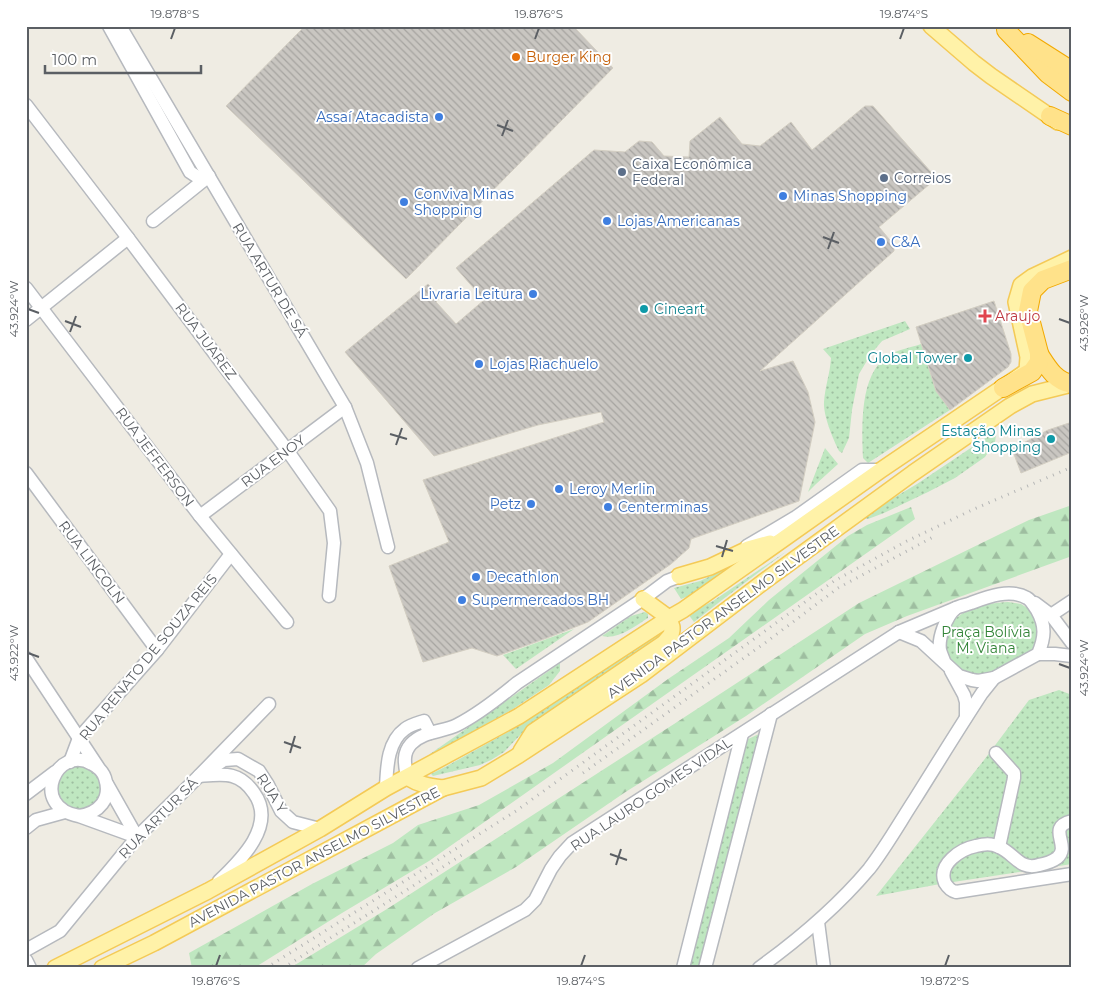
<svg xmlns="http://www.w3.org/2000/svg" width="1098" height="994" font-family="Montserrat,sans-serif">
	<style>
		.green { fill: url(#green-dots) }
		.forest { fill: url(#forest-firs) }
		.building { fill: url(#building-back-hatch); stroke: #d3cec2 }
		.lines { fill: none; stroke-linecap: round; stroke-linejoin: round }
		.minor-casing { stroke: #b6b9be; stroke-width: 15 }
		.major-casing { stroke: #f4ca57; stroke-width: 18 }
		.highway-casing { stroke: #f2a900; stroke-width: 20 }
		.minor { stroke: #fff; stroke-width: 12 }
		.major { stroke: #fff2a8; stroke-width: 15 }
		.highway { stroke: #ffe28a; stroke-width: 18 }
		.rail { stroke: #b4b5b5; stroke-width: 3; stroke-dasharray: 1 6; stroke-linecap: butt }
		.ticks { fill: none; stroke: #5b5f64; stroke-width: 2 }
		.food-dot { fill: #e8710a; stroke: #fff; stroke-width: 2 }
		.shop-dot { fill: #3f7fe0; stroke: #fff; stroke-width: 2 }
		.service-dot { fill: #5c6f8a; stroke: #fff; stroke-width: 2 }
		.culture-dot { fill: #0f9aa8; stroke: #fff; stroke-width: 2 }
		.health-dot { fill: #e0444e; stroke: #fff; stroke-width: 2 }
		.labels { text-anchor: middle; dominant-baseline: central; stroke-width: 4; stroke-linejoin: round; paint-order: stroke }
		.food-label { font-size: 14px; fill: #c56008; stroke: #fff; text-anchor: start }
		.shop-label { font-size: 14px; fill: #366cbe; stroke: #fff; text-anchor: start }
		.service-label { font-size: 14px; fill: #4e5e75; stroke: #fff; text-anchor: start }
		.street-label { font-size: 14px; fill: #5b5f64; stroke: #fff }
		.culture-label { font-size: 14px; fill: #0d838f; stroke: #fff; text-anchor: end }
		.health-label { font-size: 14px; fill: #be3a42; stroke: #fff; text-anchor: start }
		.park-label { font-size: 14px; fill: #328437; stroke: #fff }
		.neatline { fill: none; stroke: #5b5f64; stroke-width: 2 }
		.ticks-label { font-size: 12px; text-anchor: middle; fill: #5b5f64 }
	</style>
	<defs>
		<pattern id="green-dots" width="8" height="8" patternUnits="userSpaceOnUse" patternTransform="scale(1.25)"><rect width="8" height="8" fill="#bfe7c0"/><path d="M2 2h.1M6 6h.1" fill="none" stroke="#9ebea0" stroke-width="1.8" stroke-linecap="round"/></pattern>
		<pattern id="forest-firs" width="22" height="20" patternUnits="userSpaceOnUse" patternTransform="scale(1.25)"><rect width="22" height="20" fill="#bfe7c0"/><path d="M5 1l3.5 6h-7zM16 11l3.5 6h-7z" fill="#9ebea0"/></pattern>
		<pattern id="building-back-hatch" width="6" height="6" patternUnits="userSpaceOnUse" patternTransform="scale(1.25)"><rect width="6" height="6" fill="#c9c6c1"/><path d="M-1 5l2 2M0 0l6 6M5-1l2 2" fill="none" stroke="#a6a4a0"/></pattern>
	</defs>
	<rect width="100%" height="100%" fill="#efece3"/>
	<g class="green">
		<path d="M905 321 910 329 882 341 871 354 859 374 852 410 849 438 842 453 839 451C833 439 823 415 824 402 825 386 830 374 831 358L823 349Z"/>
		<path d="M921 344 936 391 950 410 868 463 863 458C862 427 859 374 888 356 898 349 910 348 921 344Z"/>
		<path d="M993 433 996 435 995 442 985 457 955 478 928 492 884 513 868 519 864 518 870 512 917 484Z"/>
		<path d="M825 448 838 464 816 484 808 492Z"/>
		<path d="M787 551 722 600 694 622 688 614 713 601Z"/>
		<path d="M750 554 694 594 681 599 674 588 700 581 713 575 712 571Z"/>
		<path d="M1008 602 1021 604 1029 609 1038 622 1036 648 995 672 980 676 962 673 947 658C946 652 944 644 945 638 949 610 986 603 1008 602Z"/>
		<path d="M645 612 648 614V618C635 626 618 640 602 636L631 616Z"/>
		<path d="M662 628 665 630 664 632 617 667 540 717 525 730 504 752 491 760 480 765 433 776 431 774 447 766 522 724 574 687Z"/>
		<path d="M574 629 516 669 503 655Z"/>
		<path d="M560 663V671L549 685 513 709 431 755 430 754Z"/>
		<path d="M1059 690 1072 695V864L940 884 876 896 984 760 1029 700Z"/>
		<path d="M759 734 698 968H688L746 740Z"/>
		<path d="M75 764 98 772 103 788 98 803 79 813 59 803 56 779Z"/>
	</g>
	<g class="forest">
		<path d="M1072 505V556L907 616 865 634 746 716 624 793 516 867 435 913 376 954 361 968H290L387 909 674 724 859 603 1029 520Z"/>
		<path d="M911 507 915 519 429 861 342 913 254 968H192L189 953 312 884 393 843 418 825 479 805 553 763 668 679 729 638 769 600 848 536 867 525Z"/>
	</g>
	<g class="building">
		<path d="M305 26H573L613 68 406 279 226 106Z"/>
		<path d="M865 106H873L931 172V183L879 227 894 245V251L760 371 793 361 808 392 815 422 799 501 691 539 689 548 671 564 588 622 547 638 497 656 472 648 423 662 389 566 449 542 423 480 604 422 601 412 538 425 434 456 345 352 428 284 440 298 436 302 456 324 484 300 456 268 594 150 625 152 639 141 652 142 664 156 689 157 690 141 720 117 742 144 760 146 791 122 812 150Z"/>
		<path d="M994 301 1011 354V362L1008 367 950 410 936 391 916 327Z"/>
		<path d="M1072 422V452L1021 473 1012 449 1048 430Z"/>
	</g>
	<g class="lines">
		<defs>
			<g id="minor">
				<path d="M109 26 190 172 199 178H206"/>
				<path d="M120 26 345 407 367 463 388 547"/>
				<path d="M26 105 128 238 287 450 330 511 334 543 329 596"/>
				<path d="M153 221 209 176"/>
				<path d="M26 288 200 516 287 622"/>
				<path d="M26 320 128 238"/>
				<path d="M26 473 157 650"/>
				<path d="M200 516 345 407"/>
				<path d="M747 546 796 517 862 470H881"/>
				<path d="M1035 603 1051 615 1072 643"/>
				<path d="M1051 615 1072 601"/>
				<path d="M899 632 921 641 959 676 972 680 978 681 994 678 1038 654C1045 637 1046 626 1037 610 1034 606 1031 600 1027 598 1010 588 987 597 971 603 966 605 960 606 956 608 946 616 938 638 940 650 941 654 943 658 944 661"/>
				<path d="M1038 654H1055L1072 656"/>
				<path d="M26 658 98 767"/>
				<path d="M951 671 964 695 966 702V717"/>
				<path d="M996 753 1014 773V778L999 847"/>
				<path d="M70 762 79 738 157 650 231 554"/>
				<path d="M212 768 224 760 238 759 259 771 268 785 281 811 293 822 320 829"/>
				<path d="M199 776C224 774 239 771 254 793 277 825 241 860 219 881"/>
				<path d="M407 777C405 765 402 754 411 744 423 731 443 732 457 725 477 715 500 697 517 683L643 599 667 581 688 573"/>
				<path d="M107 784 137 837"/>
				<path d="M386 788C387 768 387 742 405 729 410 725 418 723 424 721L430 733"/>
				<path d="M26 794 55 772"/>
				<path d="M79 816C99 813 112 799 105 778 103 772 98 767 92 764 57 743 28 807 79 816L137 837"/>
				<path d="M1072 821C1045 827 1072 846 1057 858 1053 861 1044 864 1039 865 1020 871 1014 853 999 847 992 843 983 844 976 846 961 849 937 864 945 883 948 888 951 891 956 892L1072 874"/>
				<path d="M26 828 36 820 65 812"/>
				<path d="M818 922 824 968"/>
				<path d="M26 950 60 931 137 837 199 776 269 704"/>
				<path d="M26 960 30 968"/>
				<path d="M418 968 525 910 535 900 551 869 560 856 572 843 899 632 956 608"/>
				<path d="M683 968 742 734"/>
				<path d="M705 968 771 714"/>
				<path d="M759 968C799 939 837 907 869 869 886 847 900 822 915 799 937 764 959 728 982 693L994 678"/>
			</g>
			<g id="major">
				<path d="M931 26 974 63 991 76 1058 122"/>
				<path d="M679 576 710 567 748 549 770 543"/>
				<path d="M521 751 533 732 664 643 671 635 672 630V627L669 618 643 599"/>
				<path d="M407 777C420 785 428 786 443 788"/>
				<path d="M55 968 208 891 320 829 386 788 519 716 669 618 683 610 881 470 1027 371 1028 357 1016 302 1021 285 1032 277 1072 258"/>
				<path d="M102 968 154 943 443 788 481 778 519 755 641 675 766 580 913 473 1010 406 1032 394 1072 384"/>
			</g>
			<g id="highway">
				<path d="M1006 30 1048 74 1072 92"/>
				<path d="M1028 43 1072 71"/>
				<path d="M1050 116 1072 126"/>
				<path d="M1039 354C1048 368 1055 381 1072 384"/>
				<path d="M1003 388 1032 372 1039 362V353L1028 311 1032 291 1043 280 1072 269"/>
			</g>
		</defs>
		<use href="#minor" class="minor-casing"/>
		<use href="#major" class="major-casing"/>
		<use href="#highway" class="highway-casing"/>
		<use href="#minor" class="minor"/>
		<use href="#major" class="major"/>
		<use href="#highway" class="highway"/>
		<g class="rail">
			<path d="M583 773 769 640 838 588 935 536"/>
			<path d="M266 968 516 811 834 581 907 541 974 509 1072 467"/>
			<path d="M283 968 465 853"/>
		</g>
	</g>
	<path class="ticks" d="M171 39 175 28M535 39 539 28M900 39 904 28M497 125 513 131M502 136 508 120M823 237 839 243M828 249 834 232M28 309 39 313M1059 319 1070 323M65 321 81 327M70 332 76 316M390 434 407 439M396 445 402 428M716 546 733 551M722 557 727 540M28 653 39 657M1059 664 1070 668M284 742 301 748M290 753 295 736M610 854 627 860M616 865 621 849M216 966 220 955M581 966 585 955M945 966 949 955"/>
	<circle class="food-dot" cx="516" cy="57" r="5"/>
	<g class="shop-dot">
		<circle cx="439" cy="117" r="5"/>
		<circle cx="783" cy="196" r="5"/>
		<circle cx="404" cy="202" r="5"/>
		<circle cx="607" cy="221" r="5"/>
		<circle cx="881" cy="242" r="5"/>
		<circle cx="533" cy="294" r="5"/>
		<circle cx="479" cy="364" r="5"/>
		<circle cx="559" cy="489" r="5"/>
		<circle cx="531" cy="504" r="5"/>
		<circle cx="608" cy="507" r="5"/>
		<circle cx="476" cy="577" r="5"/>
		<circle cx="462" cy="600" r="5"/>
	</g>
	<g class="service-dot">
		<circle cx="622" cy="172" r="5"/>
		<circle cx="884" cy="178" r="5"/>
	</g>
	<g class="culture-dot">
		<circle cx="644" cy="309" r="5"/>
		<circle cx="968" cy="358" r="5"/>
		<circle cx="1051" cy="439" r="5"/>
	</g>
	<path class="health-dot" d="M982.5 308.5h5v5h5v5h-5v5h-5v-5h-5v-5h5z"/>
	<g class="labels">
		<g class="food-label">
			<text x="526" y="57">Burger King</text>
		</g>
		<g class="shop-label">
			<text x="429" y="117" text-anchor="end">Assaí Atacadista</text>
			<text x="414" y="194">Conviva Minas<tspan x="414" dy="16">Shopping</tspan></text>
			<text x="793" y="196">Minas Shopping</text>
			<text x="617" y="221">Lojas Americanas</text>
			<text x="891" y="242">C&amp;A</text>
			<text x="523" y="294" text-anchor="end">Livraria Leitura</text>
			<text x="489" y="364">Lojas Riachuelo</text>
			<text x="569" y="489">Leroy Merlin</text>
			<text x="521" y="504" text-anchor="end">Petz</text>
			<text x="618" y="507">Centerminas</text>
			<text x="486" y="577">Decathlon</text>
			<text x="472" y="600">Supermercados BH</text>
		</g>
		<g class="service-label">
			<text x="632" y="164">Caixa Econômica<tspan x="632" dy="16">Federal</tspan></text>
			<text x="894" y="178">Correios</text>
		</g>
		<g class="street-label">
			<text transform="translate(270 280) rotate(59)">RUA ARTUR DE SÁ</text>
			<text transform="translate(206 341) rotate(53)">RUA JUAREZ</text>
			<text transform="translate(155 457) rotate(53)">RUA JEFFERSON</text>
			<text transform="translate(273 461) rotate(-37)">RUA ENOY</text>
			<text transform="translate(92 562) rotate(53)">RUA LINCOLN</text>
			<text transform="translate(723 612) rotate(-36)">AVENIDA PASTOR ANSELMO SILVESTRE</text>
			<text transform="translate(148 657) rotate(-51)">RUA RENATO DE SOUZA REIS</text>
			<text transform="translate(272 793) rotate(57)">RUA Y</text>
			<text transform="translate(651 794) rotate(-34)">RUA LAURO GOMES VIDAL</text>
			<text transform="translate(158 818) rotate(-46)">RUA ARTUR SÁ</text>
			<text transform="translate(314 857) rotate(-28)">AVENIDA PASTOR ANSELMO SILVESTRE</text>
		</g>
		<g class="culture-label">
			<text x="654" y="309" text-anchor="start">Cineart</text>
			<text x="958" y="358">Global Tower</text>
			<text x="1041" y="431">Estação Minas<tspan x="1041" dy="16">Shopping</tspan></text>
		</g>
		<g class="health-label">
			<text x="995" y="316">Araujo</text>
		</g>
		<g class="park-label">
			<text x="986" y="632">Praça Bolívia<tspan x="986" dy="16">M. Viana</tspan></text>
		</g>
	</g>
	<rect width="1098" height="994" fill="none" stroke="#ffffff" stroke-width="55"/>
	<path d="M45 65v8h156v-8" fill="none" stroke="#5b5f64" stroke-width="2.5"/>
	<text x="52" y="65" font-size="15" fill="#5b5f64" stroke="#ffffff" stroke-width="4" paint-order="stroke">100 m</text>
	<rect x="28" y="28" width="1042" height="938" class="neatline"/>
	<g class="ticks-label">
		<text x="175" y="18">19.878°S</text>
		<text x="539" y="18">19.876°S</text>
		<text x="904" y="18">19.874°S</text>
		<text transform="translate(14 309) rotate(-90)" y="4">43.924°W</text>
		<text transform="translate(1084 323) rotate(-90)" y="4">43.926°W</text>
		<text transform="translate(14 653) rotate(-90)" y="4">43.922°W</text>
		<text transform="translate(1084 668) rotate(-90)" y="4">43.924°W</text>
		<text x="216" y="985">19.876°S</text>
		<text x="581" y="985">19.874°S</text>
		<text x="945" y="985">19.872°S</text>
	</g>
</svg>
